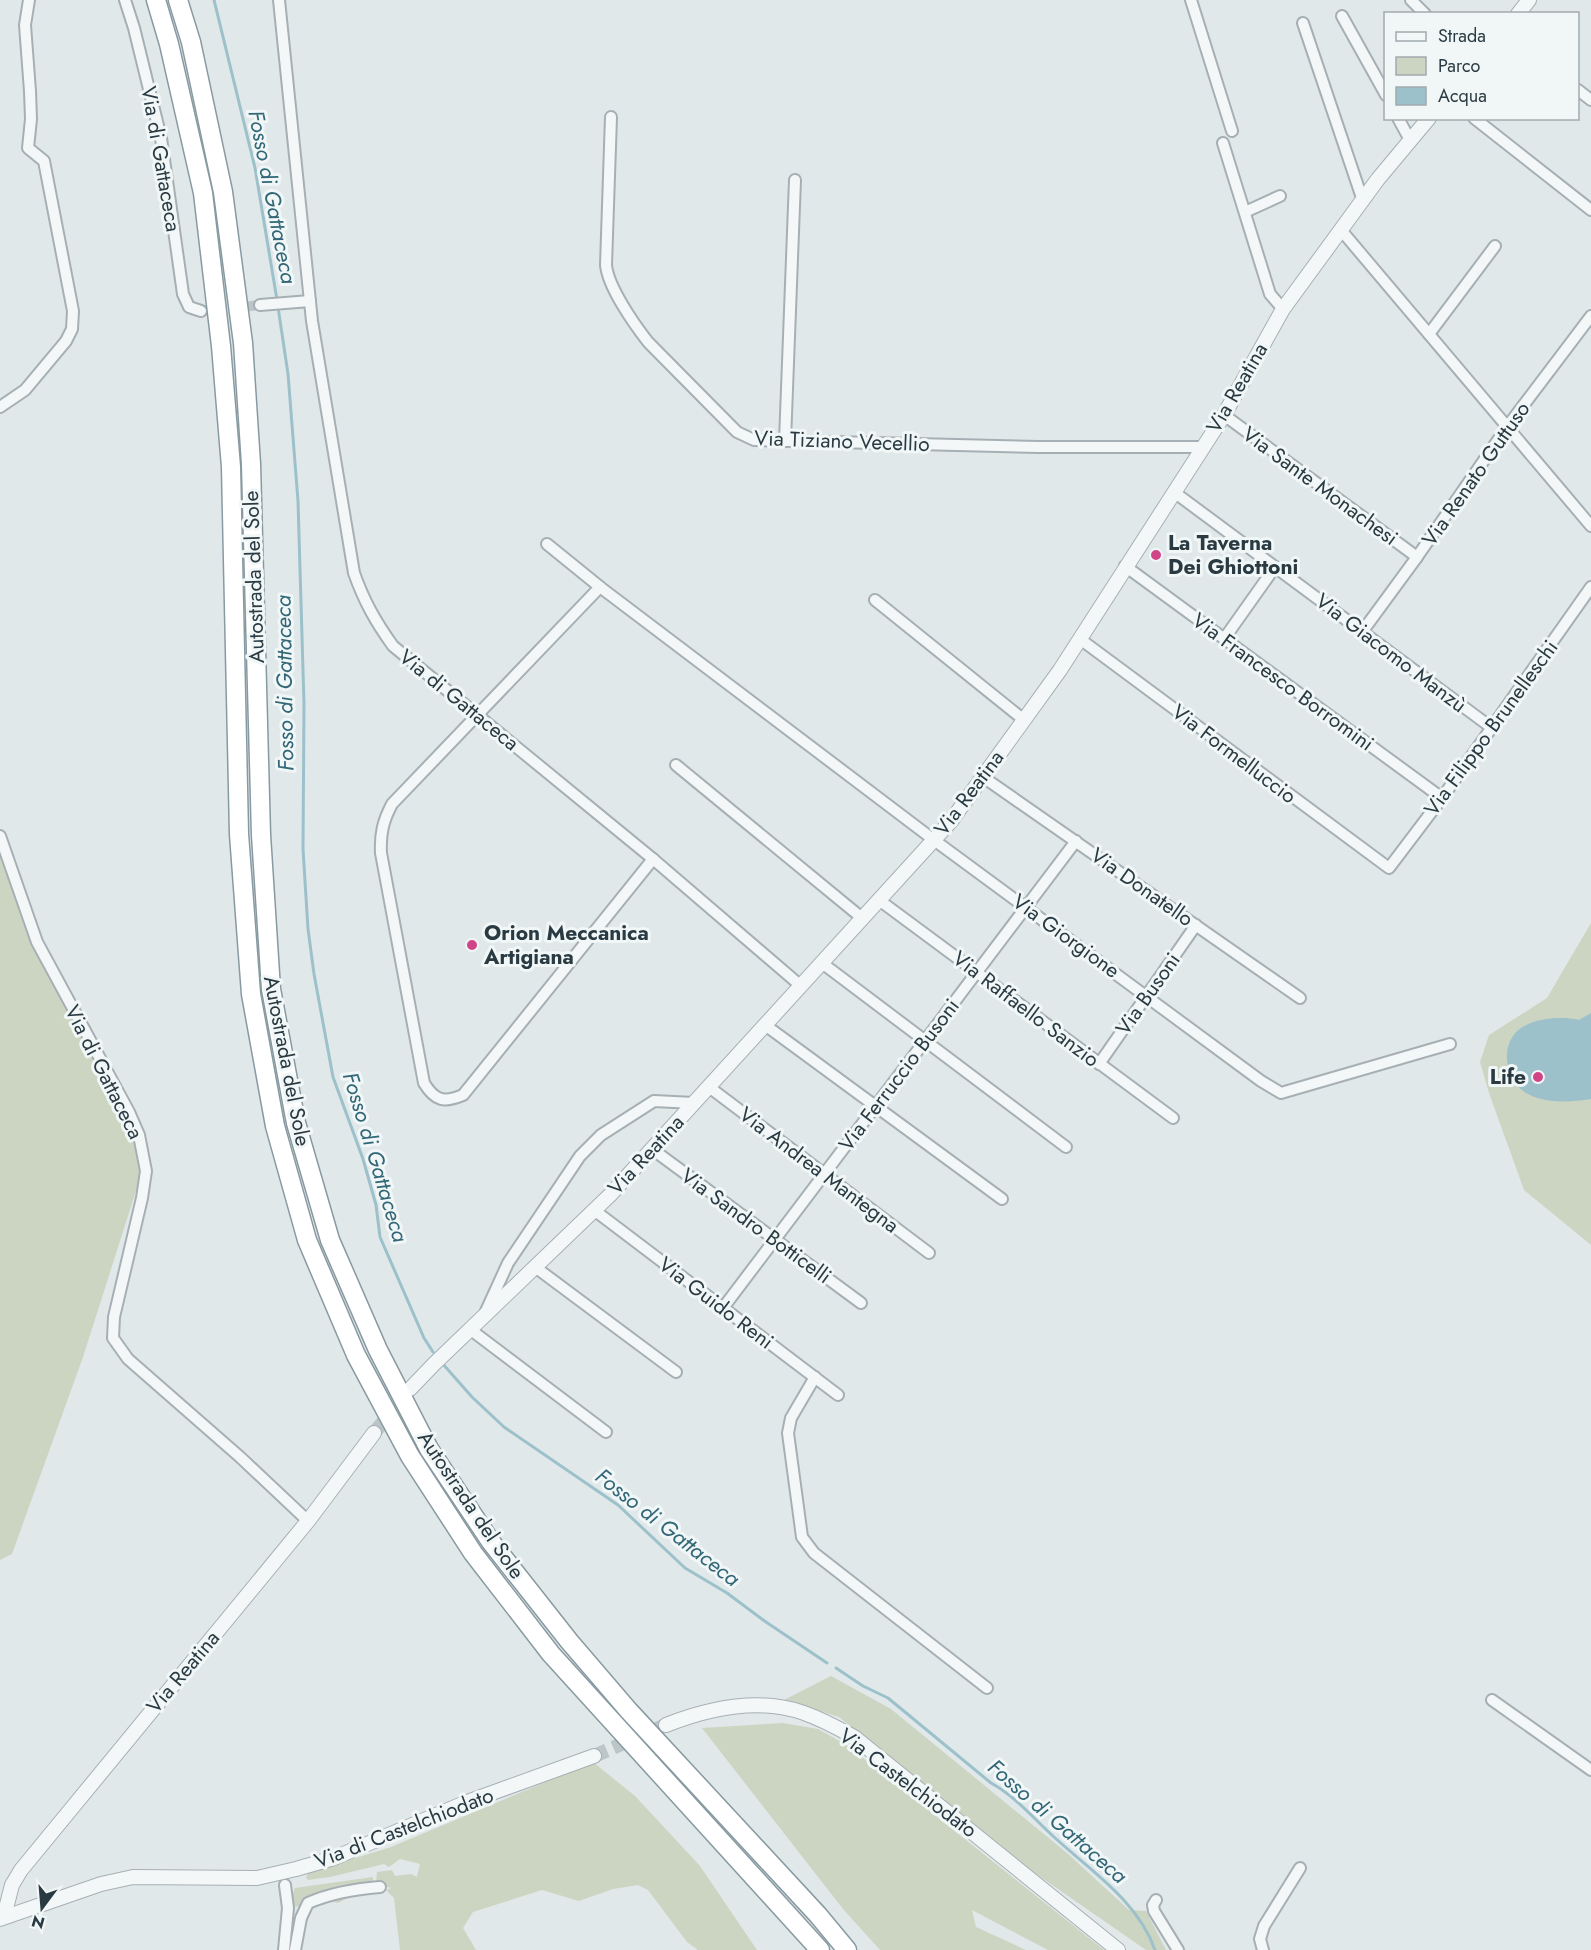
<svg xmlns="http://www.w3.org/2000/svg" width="1591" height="1950" font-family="Jost,sans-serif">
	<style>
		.green { fill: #ccd4c2 }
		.water { fill: #9cc1ca }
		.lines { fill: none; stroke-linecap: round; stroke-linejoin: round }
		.stream { stroke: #9cc1ca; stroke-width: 3 }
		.minor-tunnel { stroke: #bcc5c8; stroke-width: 10; stroke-dasharray: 10 5; stroke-linecap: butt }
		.tertiary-tunnel { stroke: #bcc5c8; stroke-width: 14; stroke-dasharray: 14 7; stroke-linecap: butt }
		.minor-casing { stroke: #a6b0b4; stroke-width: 14 }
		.tertiary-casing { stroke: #a6b0b4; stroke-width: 16 }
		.motorway-casing { stroke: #889aa1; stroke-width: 21 }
		.minor { stroke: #f4f7f8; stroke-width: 10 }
		.tertiary { stroke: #f4f7f8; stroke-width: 14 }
		.motorway { stroke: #fff; stroke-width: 18 }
		.poi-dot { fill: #d04587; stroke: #f1f6f7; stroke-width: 2 }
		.labels { text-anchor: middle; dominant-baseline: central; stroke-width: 6; stroke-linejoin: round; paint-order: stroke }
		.street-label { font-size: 21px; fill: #293a42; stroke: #f1f6f7 }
		.poi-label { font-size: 21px; font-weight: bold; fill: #293a42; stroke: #f1f6f7; text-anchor: start }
		.water-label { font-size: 22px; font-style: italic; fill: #326777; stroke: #f1f6f7 }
	</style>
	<rect width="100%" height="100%" fill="#e1e8ea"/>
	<g class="green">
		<path d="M0 846C8 861 6 883 18 895L137 1138 142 1172 83 1357 12 1554 0 1560Z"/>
		<path d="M1591 923V1245L1524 1190 1489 1093 1480 1062 1489 1035 1547 998Z"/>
		<path d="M831 1676 891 1709 1067 1853 1129 1910 1146 1911 1166 1950H1146L1032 1871 839 1717 784 1700Z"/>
		<path d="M783 1723 818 1729 848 1746 1104 1950H1048L972 1910 976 1927 1026 1950H880L843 1909 702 1728Z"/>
		<path d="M593 1762 635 1796 700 1866 757 1950H698L687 1942 648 1890 638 1885 613 1889 579 1901 542 1890 473 1912 463 1928 476 1950H400L394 1898 386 1890 391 1888 376 1884 377 1872 392 1870 395 1876 411 1874 417 1877 420 1864 400 1859 389 1867 384 1864 330 1877 308 1880 306 1877 308 1873 391 1847Z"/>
		<path d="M373 1877V1887L356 1893 338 1903 329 1900 324 1905 317 1902 307 1908 294 1906 291 1900 295 1888Z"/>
	</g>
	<path class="water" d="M1591 1013V1099C1571 1102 1546 1104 1528 1094 1505 1083 1498 1044 1521 1028 1536 1018 1561 1016 1579 1020Z"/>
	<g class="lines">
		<g class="stream">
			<path d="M214 0 255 168 277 300"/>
			<path d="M278 307 288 374 298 501 304 704 303 849 308 929 314 974 333 1077 363 1159 376 1205 380 1237 424 1338 433 1352"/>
			<path d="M442 1363 472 1397 504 1427 618 1505 685 1568 727 1593 766 1622 827 1663"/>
			<path d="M836 1668 863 1686 888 1698 991 1783C1015 1796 1033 1818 1054 1837 1091 1871 1138 1901 1155 1950"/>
		</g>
		<path class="minor-tunnel" d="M201 311 260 305"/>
		<g class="tertiary-tunnel">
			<path d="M374 1433 407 1393"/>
			<path d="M594 1756 666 1725"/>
		</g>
		<defs>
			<g id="minor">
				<path d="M125 0 134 28 161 138 183 294 189 307 201 311"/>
				<path d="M279 0 312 321 354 573C364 601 375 621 393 646L653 859 801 986"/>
				<path d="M1191 0 1232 131"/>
				<path d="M1411 0 1425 14"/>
				<path d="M1342 16 1386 95"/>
				<path d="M1303 23 1363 201"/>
				<path d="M1578 90 1591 100"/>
				<path d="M611 117 606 265C608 287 634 324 648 342L737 432 754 440 1038 447H1203"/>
				<path d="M1398 118 1410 140"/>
				<path d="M1474 118 1591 210"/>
				<path d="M1223 143 1270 294 1283 309"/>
				<path d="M1245 212 1280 196"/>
				<path d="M1341 230 1591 526"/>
				<path d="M260 305 310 301"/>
				<path d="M1429 334 1495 246"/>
				<path d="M0 407 25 390 66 341 72 329 73 311 44 161 28 148 31 119 30 91 25 25 29 0"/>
				<path d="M1224 415 1417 557"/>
				<path d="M785 441 795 180"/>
				<path d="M1174 492 1492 728"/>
				<path d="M547 544 600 587"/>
				<path d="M1125 566 1442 798"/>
				<path d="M875 600 1024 720"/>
				<path d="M1362 632 1417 557 1507 427 1591 316"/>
				<path d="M1080 639 1389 868 1442 798 1591 587"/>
				<path d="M1224 639 1275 567"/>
				<path d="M676 765 862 918"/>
				<path d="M983 777 1300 998"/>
				<path d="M0 836 37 942 129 1112 139 1135 146 1171 142 1198 114 1317 113 1338 128 1359 240 1457 308 1521"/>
				<path d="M653 859 463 1095C444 1103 435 1101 424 1083L381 853C380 834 383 821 392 804L600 587 934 840 1261 1081 1281 1093 1450 1044"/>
				<path d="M879 900 1173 1118"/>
				<path d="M822 963 1066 1147"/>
				<path d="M765 1025 1002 1199"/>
				<path d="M1099 1064 1196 925"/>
				<path d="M709 1087 929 1253"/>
				<path d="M652 1149 861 1303"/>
				<path d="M594 1210 838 1395"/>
				<path d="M535 1267 676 1372"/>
				<path d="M723 1308 1076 841"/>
				<path d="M486 1311 508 1263 580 1156 601 1135 654 1101 694 1103"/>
				<path d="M471 1330 606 1432"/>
				<path d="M815 1377 791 1418 788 1433 802 1537 814 1553 987 1688"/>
				<path d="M1492 1700 1591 1770"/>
				<path d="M1156 1900 1153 1905 1154 1911 1178 1950"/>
				<path d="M284 1950 288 1908 285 1885"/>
				<path d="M295 1950 301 1918 308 1903C331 1893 355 1889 380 1887"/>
				<path d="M1263 1950 1260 1939 1264 1926 1300 1868"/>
			</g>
			<g id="tertiary">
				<path d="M1518 14 1529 0"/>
				<path d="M410 1389 434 1364 610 1195 951 821 1060 670 1224 415 1283 309 1378 179 1429 118"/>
				<path d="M666 1725C709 1708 759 1697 804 1713 821 1719 838 1728 854 1737L1118 1950"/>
				<path d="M4 1916 12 1885 21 1870 308 1521 374 1433"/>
				<path d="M0 1919 101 1884 133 1877 257 1878 296 1869 334 1858 467 1802 594 1756"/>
			</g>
			<g id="motorway">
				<path d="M156 0 169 44 203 193 221 346 231 467 239 834 251 994 275 1126 307 1240 356 1355 410 1456 473 1553 551 1654 820 1950"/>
				<path d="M178 0 191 42 223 192 243 343 251 464 261 835 271 989 296 1123 330 1240 378 1350 429 1449 491 1542 569 1641 629 1711 818 1915 847 1950"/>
			</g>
		</defs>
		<use href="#minor" class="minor-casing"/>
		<use href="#tertiary" class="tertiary-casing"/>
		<use href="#motorway" class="motorway-casing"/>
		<use href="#minor" class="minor"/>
		<use href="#tertiary" class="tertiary"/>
		<use href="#motorway" class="motorway"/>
	</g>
	<g class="poi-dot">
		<circle cx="1156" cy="555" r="6"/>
		<circle cx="472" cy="945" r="6"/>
		<circle cx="1538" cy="1077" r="6"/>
	</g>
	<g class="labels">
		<g class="street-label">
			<text transform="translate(161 159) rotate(80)">Via di Gattaceca</text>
			<text transform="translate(1237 388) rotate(-60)">Via Reatina</text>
			<text transform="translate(842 441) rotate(2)">Via Tiziano Vecellio</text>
			<text transform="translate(1476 474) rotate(-55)">Via Renato Guttuso</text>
			<text transform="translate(1320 486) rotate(36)">Via Sante Monachesi</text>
			<text transform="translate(254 577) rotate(-92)">Autostrada del Sole</text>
			<text transform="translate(1391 653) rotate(37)">Via Giacomo Manzù</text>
			<text transform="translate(1283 682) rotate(36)">Via Francesco Borromini</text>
			<text transform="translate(459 700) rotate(39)">Via di Gattaceca</text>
			<text transform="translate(1491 728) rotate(-54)">Via Filippo Brunelleschi</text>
			<text transform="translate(1234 754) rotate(37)">Via Formelluccio</text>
			<text transform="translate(969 793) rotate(-53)">Via Reatina</text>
			<text transform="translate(1142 887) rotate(35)">Via Donatello</text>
			<text transform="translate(1066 936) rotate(36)">Via Giorgione</text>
			<text transform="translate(1148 994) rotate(-55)">Via Busoni</text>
			<text transform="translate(1026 1009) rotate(37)">Via Raffaello Sanzio</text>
			<text transform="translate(287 1061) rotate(79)">Autostrada del Sole</text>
			<text transform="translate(104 1072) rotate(63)">Via di Gattaceca</text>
			<text transform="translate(899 1075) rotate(-53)">Via Ferruccio Busoni</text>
			<text transform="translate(646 1155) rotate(-47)">Via Reatina</text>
			<text transform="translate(819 1170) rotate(37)">Via Andrea Mantegna</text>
			<text transform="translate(756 1226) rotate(36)">Via Sandro Botticelli</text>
			<text transform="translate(716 1303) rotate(37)">Via Guido Reni</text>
			<text transform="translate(471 1505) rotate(56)">Autostrada del Sole</text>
			<text transform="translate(183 1672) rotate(-50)">Via Reatina</text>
			<text transform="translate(908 1783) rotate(37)">Via Castelchiodato</text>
			<text transform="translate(404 1828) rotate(-21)">Via di Castelchiodato</text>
		</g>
		<g class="poi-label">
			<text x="1168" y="543">La Taverna<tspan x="1168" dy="24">Dei Ghiottoni</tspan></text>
			<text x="484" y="933">Orion Meccanica<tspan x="484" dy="24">Artigiana</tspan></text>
			<text x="1526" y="1077" text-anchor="end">Life</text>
		</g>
		<g class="water-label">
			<text transform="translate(273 197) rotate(79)">Fosso di Gattaceca</text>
			<text transform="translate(284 683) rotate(-91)">Fosso di Gattaceca</text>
			<text transform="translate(376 1157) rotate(73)">Fosso di Gattaceca</text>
			<text transform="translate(668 1527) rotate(38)">Fosso di Gattaceca</text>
			<text transform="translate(1058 1821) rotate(41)">Fosso di Gattaceca</text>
		</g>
	</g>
	<rect x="1384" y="12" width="195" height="108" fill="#f1f6f7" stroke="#a1abaf" stroke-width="1.5"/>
	<rect x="1396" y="32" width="30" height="9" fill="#f4f7f8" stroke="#a1abaf" stroke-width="1.5"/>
	<text x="1438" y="42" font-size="18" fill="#293a42">Strada</text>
	<rect x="1396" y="57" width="30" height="18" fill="#ccd4c2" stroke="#a1abaf" stroke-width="1.5"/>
	<text x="1438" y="72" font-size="18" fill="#293a42">Parco</text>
	<rect x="1396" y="87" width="30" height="18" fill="#9cc1ca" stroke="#a1abaf" stroke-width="1.5"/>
	<text x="1438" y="102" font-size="18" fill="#293a42">Acqua</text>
	<g transform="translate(42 1908) rotate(196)" stroke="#f1f6f7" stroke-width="4.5" paint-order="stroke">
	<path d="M0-4.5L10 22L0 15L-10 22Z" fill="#293a42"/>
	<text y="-9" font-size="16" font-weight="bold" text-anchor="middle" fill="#293a42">N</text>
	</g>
</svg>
